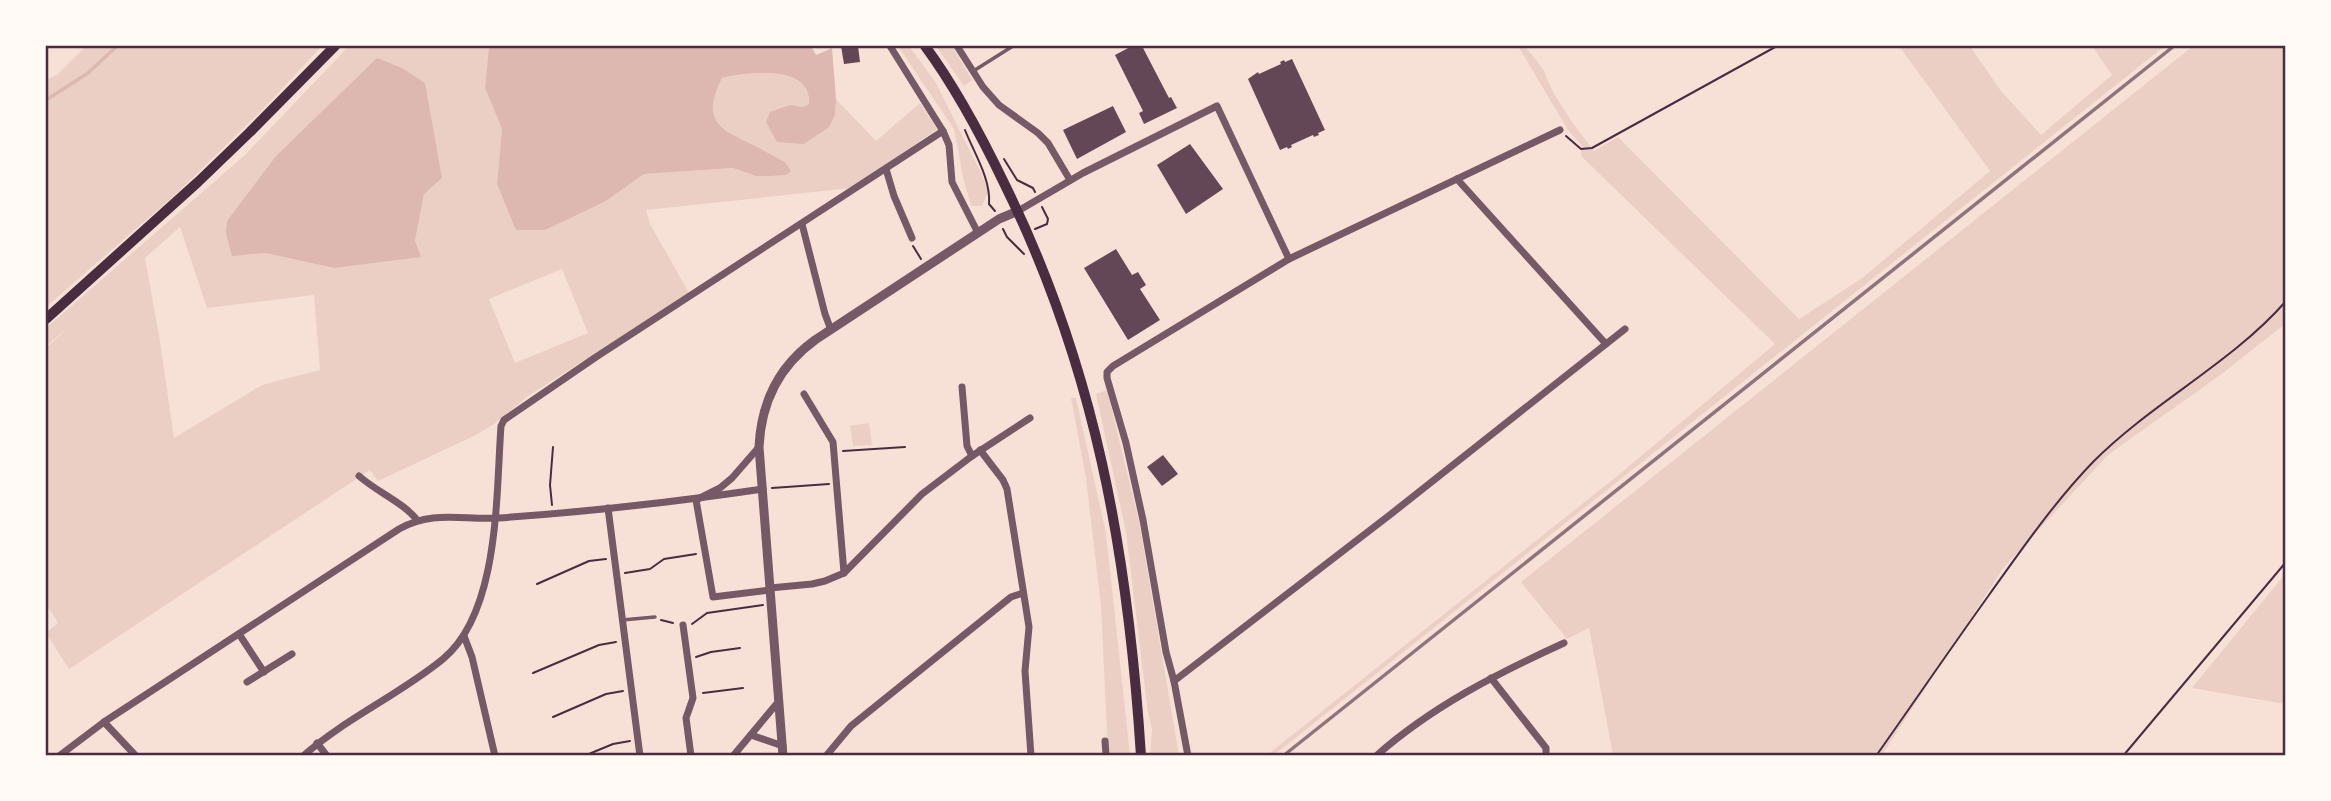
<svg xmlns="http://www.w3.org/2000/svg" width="2331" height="801" font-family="Poppins,sans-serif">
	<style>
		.green { fill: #ebcfc5; fill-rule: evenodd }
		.water { fill: #dcb8b0 }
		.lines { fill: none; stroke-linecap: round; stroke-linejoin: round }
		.stream { stroke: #dcb8b0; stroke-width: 3.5 }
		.building { fill: #644757 }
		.path { stroke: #4a2c40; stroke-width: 2 }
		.service { stroke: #755966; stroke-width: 3.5 }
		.minor { stroke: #755966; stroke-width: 7 }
		.tertiary { stroke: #755966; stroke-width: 9 }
		.secondary { stroke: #4a2c40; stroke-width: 10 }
		.primary { stroke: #4a2c40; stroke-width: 10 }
		.trunk { stroke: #4a2c40; stroke-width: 10 }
		.rail { stroke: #8f747c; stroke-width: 3.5 }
		.neatline { fill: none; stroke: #4a2c40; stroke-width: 2.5 }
	</style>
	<rect width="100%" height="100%" fill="#f7e1d7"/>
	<g class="green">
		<path d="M86 46H322L265 107 176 194 46 307V80L57 75Z"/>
		<path d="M349 46H489L485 88 502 129 497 184 606 201 644 174 733 168 756 176 785 162C766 152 714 133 712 109 711 98 717 88 722 78 747 72 811 64 809 104L803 107 790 106 835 115 836 99 876 141 920 103 937 129 852 188 646 210 650 224 689 293 528 396 494 424 476 435 378 481 370 470 69 669 46 633 58 623 46 604V348L68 328 46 346V328L245 155ZM315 119 424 194 415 241 334 268 265 253 276 156ZM180 227 207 308 314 295 320 370 262 385 174 438 160 341 145 258ZM562 269 588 333 515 363 489 299Z"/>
		<path d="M898 46H909L936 83 982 175 988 192 982 206H971L963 177 954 129Z"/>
		<path d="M936 46H952L972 80 964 86Z"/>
		<path d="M1518 46H1525L1543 69 1554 94 1572 122 1594 151 1618 137 1799 319 1861 279 1990 171 1899 46H1970L2001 91 2041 135 2112 75 2092 46H2165L1274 755 1266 756 1616 477 1775 344 1581 156 1582 146 1568 130Z"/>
		<path d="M2193 46H2285V324L2219 376 2109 454 2004 567 1882 755H1613L1589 628 1567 639 1521 582Z"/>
		<path d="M1107 390 1139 521 1179 755H1150L1152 729 1148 713 1126 532 1096 394Z"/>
		<path d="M1071 398H1076L1106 533 1130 755H1108L1101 606 1086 478Z"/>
		<path d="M869 423 872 445 853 446 850 426Z"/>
		<path d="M2285 574V704L2192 688Z"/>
	</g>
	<g class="water">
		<path d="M489 46H811L816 55 832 48 836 99 835 115 829 127 804 144 777 142 766 122 770 112 790 105 803 107 809 104C812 64 747 72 722 78 702 118 716 127 751 144 763 150 774 156 785 162L791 171 786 175 769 176H756L733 168 644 174 606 201 545 230H516L497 184 502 129 485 88Z"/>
		<path d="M377 58 402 68 425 83 442 178 424 194 415 241 421 257 334 268 265 253 232 256 226 234 227 221 276 156Z"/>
	</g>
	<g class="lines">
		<path class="stream" d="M46 100 88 73 117 46"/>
	</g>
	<g class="building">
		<path d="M841 46H858L860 62 844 64Z"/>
		<path d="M1132 46H1142L1169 98 1171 97 1177 108 1144 124 1139 113 1143 111 1115 55Z"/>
		<path d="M1292 59 1325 130 1318 133 1319 135 1314 137 1313 135 1291 145 1292 147 1288 149 1287 147 1280 150 1248 79 1258 72 1259 74 1281 64 1280 62 1284 60 1285 62Z"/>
		<path d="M1113 106 1126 132 1077 159 1063 130Z"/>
		<path d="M1190 144 1223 189 1186 214 1157 165Z"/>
		<path d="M1116 249 1132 275 1138 272 1146 285 1140 289 1160 320 1128 340 1084 268Z"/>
		<path d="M1163 455 1178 474 1162 486 1147 467Z"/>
	</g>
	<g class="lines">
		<g class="path">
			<path d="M965 130C974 153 991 179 989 204L995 211"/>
			<path d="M1566 136 1581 149 1592 148 1777 46"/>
			<path d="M1004 159 1017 180 1033 188 1035 192"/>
			<path d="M1003 229 1007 237 1024 254"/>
			<path d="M1035 229 1047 224 1048 219 1042 207"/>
			<path d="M913 246 921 259"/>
			<path d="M843 451 905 447"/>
			<path d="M772 488 829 484"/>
			<path d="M552 505 550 485 553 447"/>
			<path d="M625 573 650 569 664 559 696 554"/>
			<path d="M537 584 589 561 606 559"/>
			<path d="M661 620 673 623"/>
			<path d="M692 624 707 613 763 605"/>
			<path d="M696 657 711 652 740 648"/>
			<path d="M533 673 599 645 616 642"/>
			<path d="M703 693 743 688"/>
			<path d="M553 717 606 694 623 691"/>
			<path d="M584 756 613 744 630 741"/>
			<path d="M1876 756C1914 702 1951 648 1989 595 2022 549 2055 501 2094 461 2153 402 2232 363 2286 301"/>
			<path d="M2123 756 2286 562"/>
		</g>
		<g class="service">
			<path d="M975 70 1013 46"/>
			<path d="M622 620 655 617"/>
		</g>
		<g class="minor">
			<path d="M890 46 943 131 949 145 952 182 978 233"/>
			<path d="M957 46 983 87 999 105 1038 133 1048 143 1070 180"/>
			<path d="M886 169 894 196 912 238"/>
			<path d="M1457 179 1606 344"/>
			<path d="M1018 211 1083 173 1217 106 1289 259"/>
			<path d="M802 224 825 314 831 330"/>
			<path d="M962 387 967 446 972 456"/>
			<path d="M804 394 833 442 844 573"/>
			<path d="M759 447 732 478 720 488 696 500 713 597 770 590"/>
			<path d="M980 450 1003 480 1007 489 1029 627 1025 671 1031 756"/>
			<path d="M359 476C377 492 404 503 417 520"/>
			<path d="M608 508 640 756"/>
			<path d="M770 588 812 584 825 581 844 573 922 494 972 456 1030 418"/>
			<path d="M683 625 693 698 686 718 691 756"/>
			<path d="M239 634 264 672"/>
			<path d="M464 636 472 657 495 756"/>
			<path d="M1491 678 1546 748V756"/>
			<path d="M1174 681 1391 514 1625 329"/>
			<path d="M247 682 292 654"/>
			<path d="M104 722 136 756"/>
			<path d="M751 735 783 746"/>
			<path d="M1105 741 1106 756"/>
			<path d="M317 743 327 756"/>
			<path d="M59 756 104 722 399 529C432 510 462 520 498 518 586 512 675 502 763 489"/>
			<path d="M303 756C346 718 399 695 443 659 500 612 496 493 501 426L504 420 596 357 943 131"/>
			<path d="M733 756 779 701"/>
			<path d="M826 756 851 726 1011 597 1023 593"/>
			<path d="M1188 756 1174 681 1166 652 1143 520 1126 443 1107 378V372L1113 366 1289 259 1560 130"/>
			<path d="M1376 756C1431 707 1498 673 1564 643"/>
		</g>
		<path class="tertiary" d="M783 756 759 447C761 403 779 366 815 340L999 219 1018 211"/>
		<path class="secondary" d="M925 46C956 88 981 135 1004 183 1095 367 1128 552 1141 756"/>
		<path class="primary" d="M46 319 198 182 251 131"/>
		<path class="trunk" d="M251 131 335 46"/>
		<path class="rail" d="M1283 756 2174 46"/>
	</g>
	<rect width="2331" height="801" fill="none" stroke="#fffaf5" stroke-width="94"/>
	<rect x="47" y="47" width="2237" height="707" class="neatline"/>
</svg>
